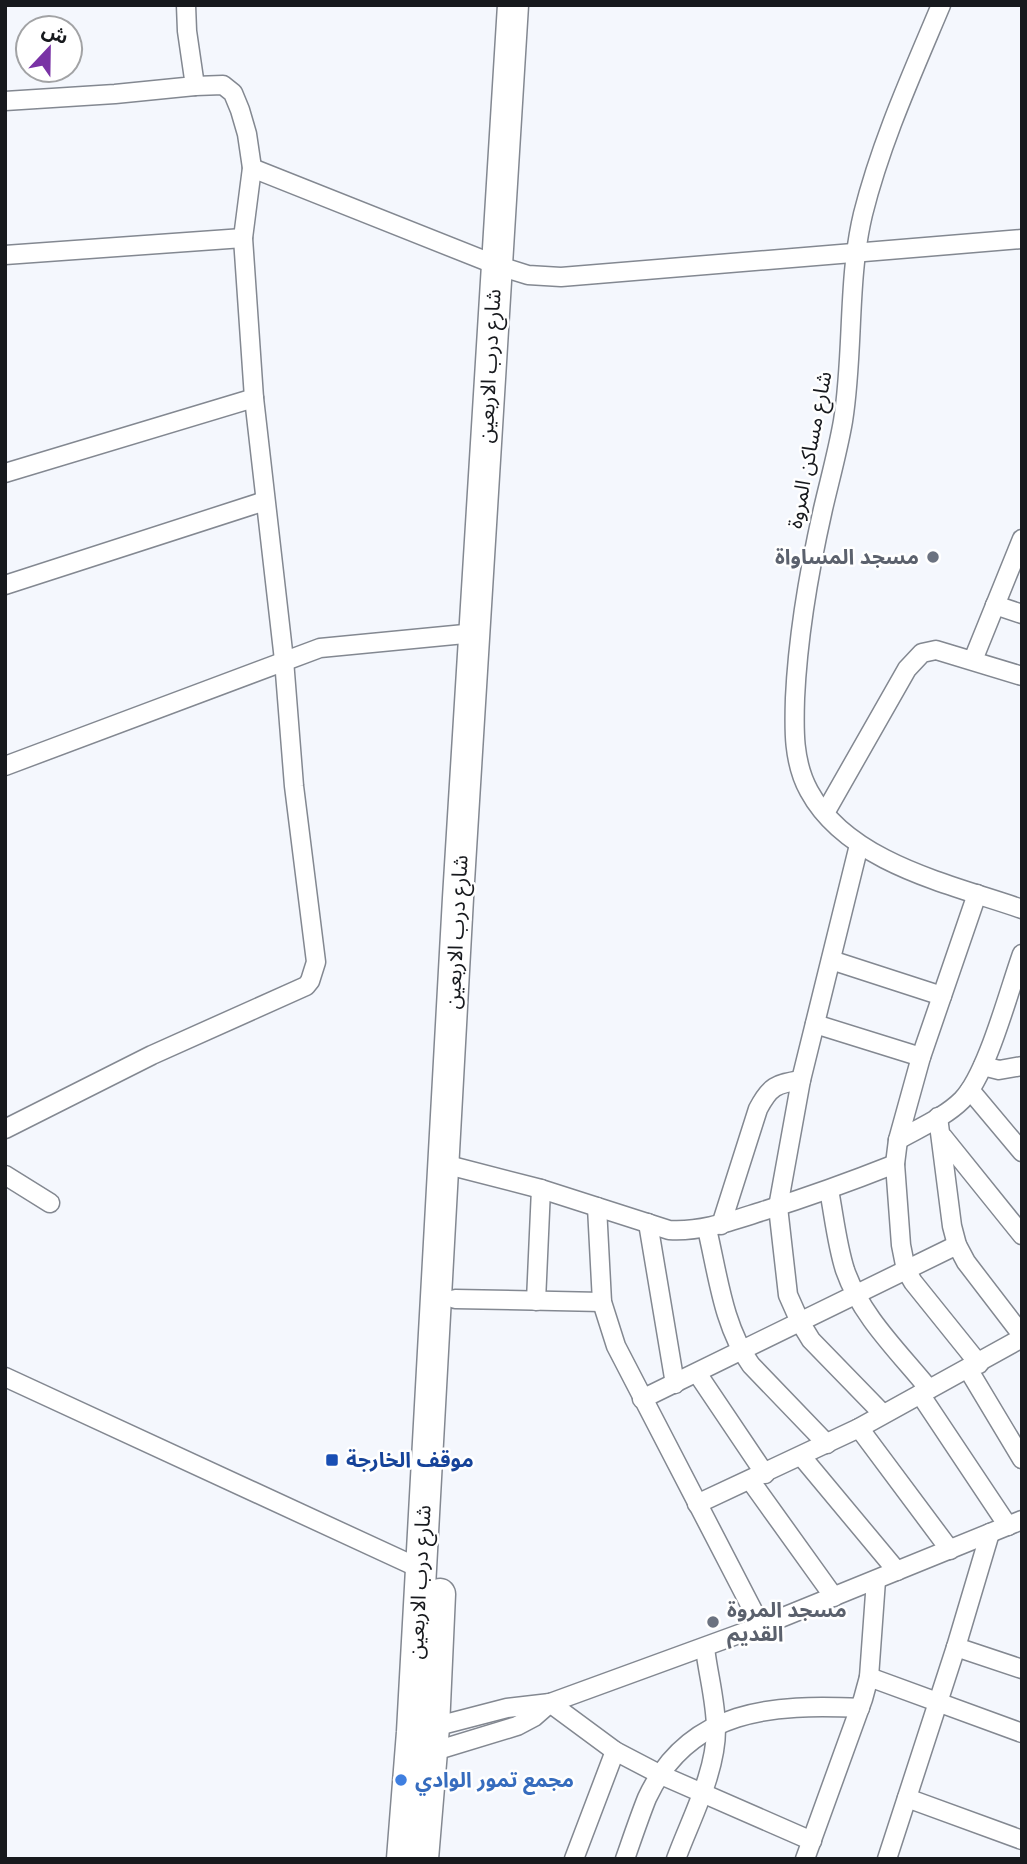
<svg xmlns="http://www.w3.org/2000/svg" width="1027" height="1864" font-family="'Varela Round','Noto Sans Arabic',sans-serif">
	<style>
		.lines { fill: none; stroke-linecap: round; stroke-linejoin: round }
		.minor-casing { stroke: #838891; stroke-width: 21 }
		.trunk-casing { stroke: #838891; stroke-width: 33 }
		.minor { stroke: #fff; stroke-width: 18 }
		.trunk { stroke: #fff; stroke-width: 30 }
		.worship-dot { fill: #6b7280; stroke: #fff; stroke-width: 2.5 }
		.transit-dot { fill: #1a4fb4; stroke: #fff; stroke-width: 2.5 }
		.shop-dot { fill: #3f7fe0; stroke: #fff; stroke-width: 2.5 }
		.labels { text-anchor: middle; dominant-baseline: central; stroke-width: 5; stroke-linejoin: round; paint-order: stroke }
		.street-label { font-size: 21px; fill: #17191d; stroke: #fff }
		.worship-label { font-size: 21px; font-weight: bold; fill: #5b616d; stroke: #fff; text-anchor: end }
		.transit-label { font-size: 21px; font-weight: bold; fill: #164399; stroke: #fff; text-anchor: start }
		.shop-label { font-size: 21px; font-weight: bold; fill: #366cbe; stroke: #fff; text-anchor: start }
	</style>
	<rect width="100%" height="100%" fill="#f4f7fd"/>
	<g class="lines">
		<defs>
			<g id="minor">
				<path d="M941 5C912 74 881 142 863 214 847 281 854 353 843 421 838 450 830 479 823 509 809 571 798 633 795 698 794 729 793 762 809 791 848 863 950 884 1022 909"/>
				<path d="M5 101 115 94 195 86 187 31 186 5"/>
				<path d="M252 168 496 265 528 275 561 277 1022 239"/>
				<path d="M5 255 243 238"/>
				<path d="M5 473 254 398"/>
				<path d="M5 585 265 501"/>
				<path d="M995 605 1022 614"/>
				<path d="M973 660 1022 539"/>
				<path d="M5 766 320 648 475 633"/>
				<path d="M825 813 907 669 922 653 936 650 1022 676"/>
				<path d="M859 845 801 1080 778 1207 788 1295 800 1322 811 1340 883 1414"/>
				<path d="M977 894 921 1057 898 1140 895 1164 901 1245 906 1270 913 1282 979 1364"/>
				<path d="M831 960 942 996"/>
				<path d="M815 1024 921 1057"/>
				<path d="M983 1066 999 1070 1022 1066"/>
				<path d="M970 1090 1022 1152"/>
				<path d="M938 1117 952 1226 957 1245 966 1262 1022 1335"/>
				<path d="M5 1129 152 1055 306 986 310 981 316 962 294 786 284 660 254 398 243 238 252 168 247 134 240 110 233 93 223 85 195 86"/>
				<path d="M943 1137 1022 1235"/>
				<path d="M898 1140C919 1128 945 1117 962 1100 987 1075 1009 990 1022 954"/>
				<path d="M444 1164 541 1189 669 1230C702 1232 731 1221 763 1211 808 1197 852 1181 895 1164"/>
				<path d="M5 1175 50 1203"/>
				<path d="M829 1190C834 1216 837 1245 845 1270 861 1316 899 1352 929 1389"/>
				<path d="M597 1207 602 1302 616 1346 761 1626"/>
				<path d="M648 1223 675 1384"/>
				<path d="M721 1225 758 1109C770 1086 776 1084 801 1080"/>
				<path d="M707 1229C718 1275 723 1326 751 1365L827 1444"/>
				<path d="M455 1299 602 1302"/>
				<path d="M536 1301 541 1189"/>
				<path d="M968 1369 1022 1459"/>
				<path d="M697 1373 765 1474"/>
				<path d="M5 1377 421 1569"/>
				<path d="M920 1394 1008 1526"/>
				<path d="M642 1399 957 1245"/>
				<path d="M859 1428 950 1550"/>
				<path d="M802 1457 897 1571"/>
				<path d="M750 1480 834 1597"/>
				<path d="M697 1504 859 1428 1022 1338"/>
				<path d="M956 1647 1022 1669"/>
				<path d="M869 1677 1022 1733"/>
				<path d="M550 1703 615 1751 661 1775 812 1841"/>
				<path d="M426 1729 507 1708 550 1703 761 1626 1022 1520"/>
				<path d="M425 1754 517 1726 534 1717 550 1703"/>
				<path d="M907 1798 1022 1840"/>
				<path d="M574 1859 615 1751"/>
				<path d="M625 1859C632 1839 639 1818 647 1798 689 1708 774 1704 860 1708"/>
				<path d="M676 1859C691 1818 716 1773 716 1729 716 1702 708 1674 705 1648"/>
				<path d="M805 1859 863 1699 869 1677 876 1580"/>
				<path d="M887 1859 956 1647 990 1533"/>
			</g>
			<g id="trunk">
				<path d="M402 1859 412 1732 458 898 513 5"/>
				<path d="M423 1859 434 1727 440 1594"/>
			</g>
		</defs>
		<use href="#minor" class="minor-casing"/>
		<use href="#trunk" class="trunk-casing"/>
		<use href="#minor" class="minor"/>
		<use href="#trunk" class="trunk"/>
	</g>
	<g class="worship-dot">
		<circle cx="933" cy="557" r="7"/>
		<circle cx="713" cy="1622" r="7"/>
	</g>
	<rect class="transit-dot" x="325" y="1453" width="14" height="14" rx="3.5"/>
	<circle class="shop-dot" cx="401" cy="1780" r="7"/>
	<g class="labels">
		<g class="street-label">
			<text transform="translate(490 366) rotate(-87)">شارع درب الاربعين</text>
			<text transform="translate(810 450) rotate(-79)">شارع مساكن المروة</text>
			<text transform="translate(457 932) rotate(-87)">شارع درب الاربعين</text>
			<text transform="translate(420 1582) rotate(-87)">شارع درب الاربعين</text>
		</g>
		<g class="worship-label">
			<text x="919" y="557">مسجد المساواة</text>
			<text x="727" y="1610" text-anchor="start">مسجد المروة<tspan x="727" dy="24">القديم</tspan></text>
		</g>
		<g class="transit-label">
			<text x="346" y="1460">موقف الخارجة</text>
		</g>
		<g class="shop-label">
			<text x="415" y="1780">مجمع تمور الوادي</text>
		</g>
	</g>
	<rect width="1027" height="1864" fill="none" stroke="#17191d" stroke-width="14"/>
	<g transform="translate(49 49) rotate(22)"><circle r="33" fill="#ffffff" stroke="#a2a3a5" stroke-width="2"/>
	<path d="M0-5L12 26L0 18L-12 26Z" fill="#7932a5"/>
	<text y="-10" font-size="19" font-weight="bold" text-anchor="middle" fill="#17191d">ش</text>
	</g>
</svg>
